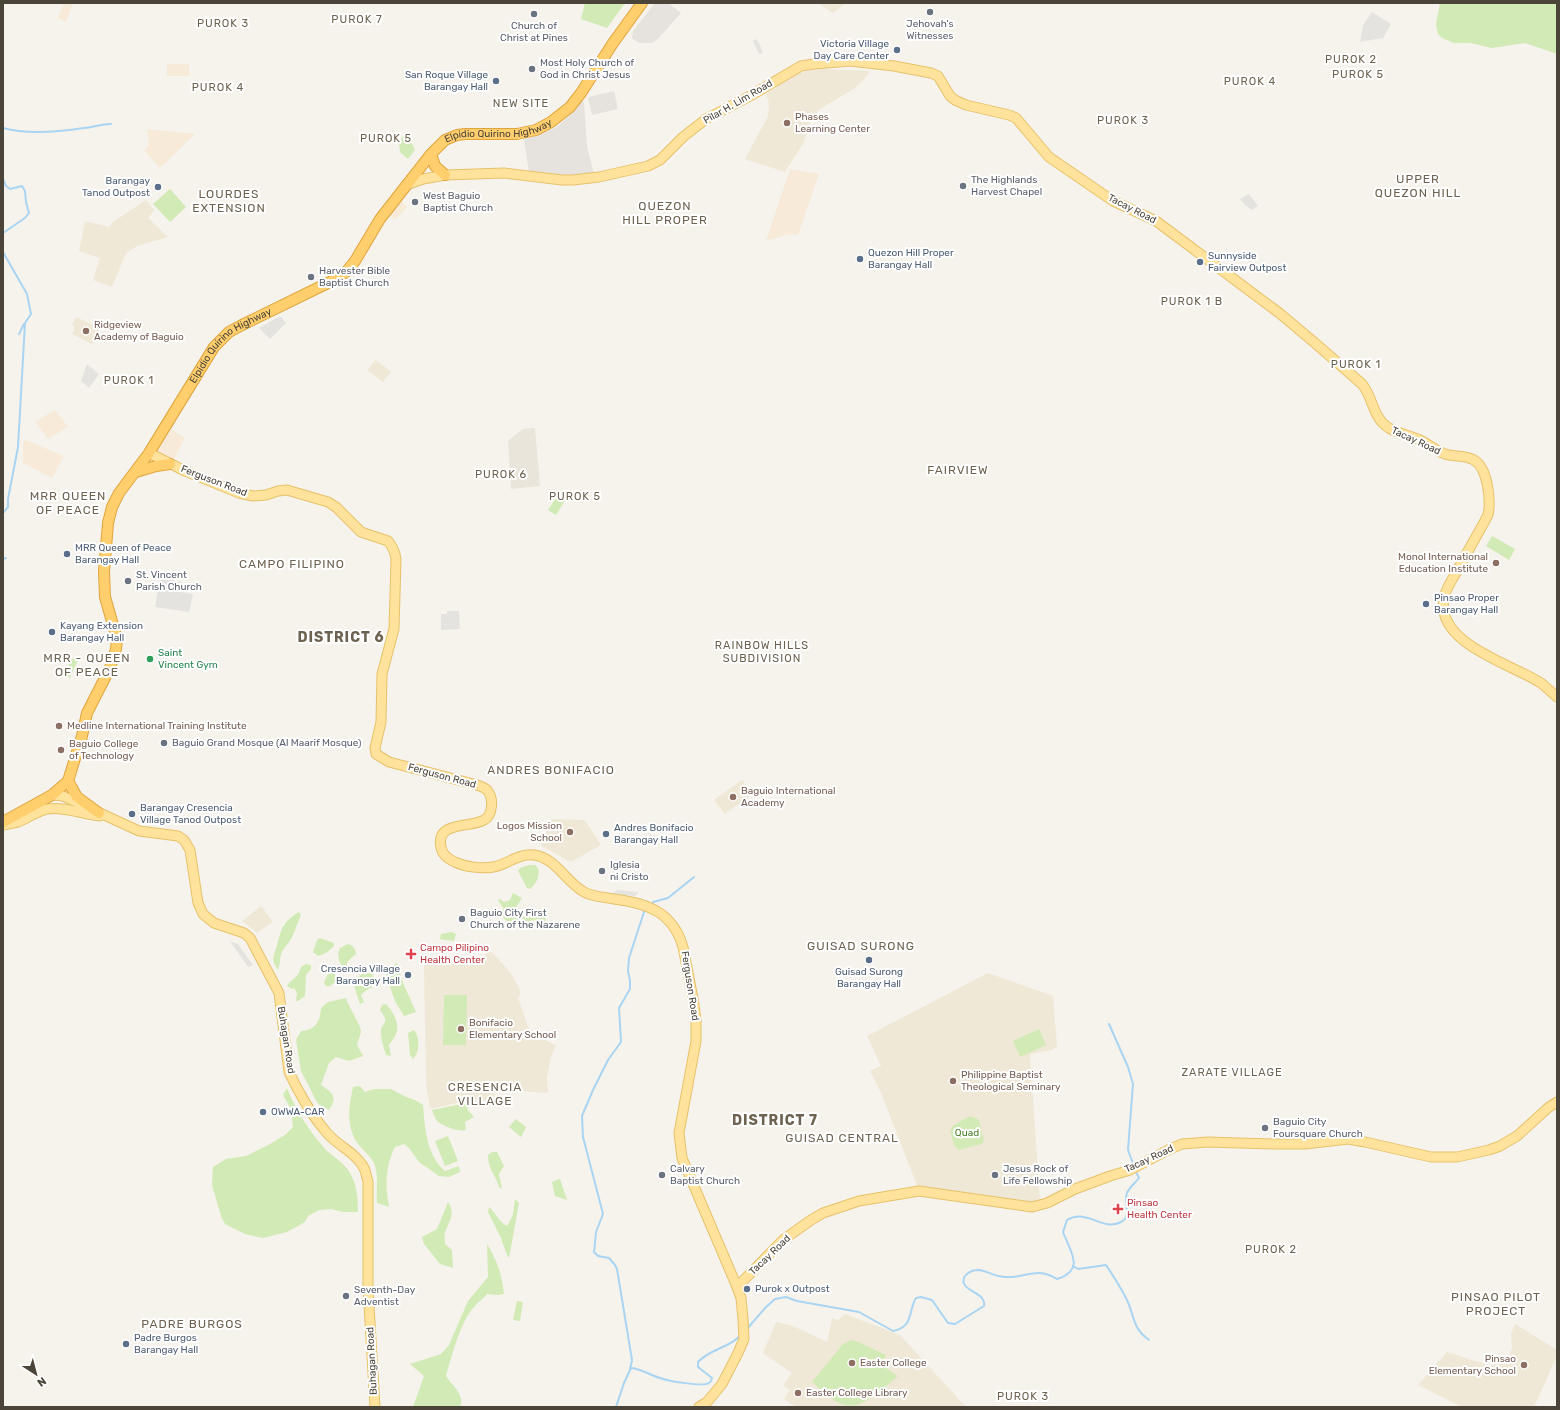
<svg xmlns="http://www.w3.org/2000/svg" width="1560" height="1410" font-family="Rubik,sans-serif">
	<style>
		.residential { fill: #eae5da }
		.commercial { fill: #f7ead8 }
		.industrial { fill: #e6e2dd }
		.education { fill: #efe8d6 }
		.green { fill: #d2eab5 }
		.parking { fill: #e5e3e0 }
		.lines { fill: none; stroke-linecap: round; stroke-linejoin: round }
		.stream { stroke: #a9d4f2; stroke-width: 2 }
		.major-casing { stroke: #e6c16a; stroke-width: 11 }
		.highway-casing { stroke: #e0a43c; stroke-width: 12 }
		.major { stroke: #ffe39c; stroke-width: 9 }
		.highway { stroke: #ffcf6e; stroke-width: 10 }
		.worship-dot { fill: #6b7280; stroke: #fff; stroke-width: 1.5 }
		.service-dot { fill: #5c6f8a; stroke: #fff; stroke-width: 1.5 }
		.education-dot { fill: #8d6e63; stroke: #fff; stroke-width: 1.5 }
		.leisure-dot { fill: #2e9e5b; stroke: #fff; stroke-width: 1.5 }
		.health-dot { fill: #e0444e; stroke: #fff; stroke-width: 1.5 }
		.labels { text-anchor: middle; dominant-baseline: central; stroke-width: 4; stroke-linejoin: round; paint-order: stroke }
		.worship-label { font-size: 10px; fill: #5b616d; stroke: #fff; text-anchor: start }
		.service-label { font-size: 10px; fill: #4e5e75; stroke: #fff; text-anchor: start }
		.street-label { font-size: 10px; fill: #4b4439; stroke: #fff }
		.education-label { font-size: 10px; fill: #785e54; stroke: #fff; text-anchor: start }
		.leisure-label { font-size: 10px; fill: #27864d; stroke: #fff; text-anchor: start }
		.health-label { font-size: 10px; fill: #be3a42; stroke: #fff; text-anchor: start }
		.park-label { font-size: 10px; fill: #4a7f2a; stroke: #fff }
		.neighbourhood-label { font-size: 11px; letter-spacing: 1px; fill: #6e6250; stroke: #fff }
		.quarter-label { font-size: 12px; letter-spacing: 1px; fill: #6e6250; stroke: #fff }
		.district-label { font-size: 14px; font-weight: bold; letter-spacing: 1px; fill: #6e6250; stroke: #fff }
	</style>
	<rect width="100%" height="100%" fill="#f6f3ec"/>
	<path class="residential" d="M535 428 540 486 511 489 508 441 523 429Z"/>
	<g class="commercial">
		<path d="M64 3H72L71 10 66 22 58 18Z"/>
		<rect x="167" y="64" width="22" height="12"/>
		<path d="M147 129 176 132 195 134 160 168 144 150 149 145Z"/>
		<path d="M790 169 819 174 798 235 789 234 766 241Z"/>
		<path d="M401 201 407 207 395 220 389 214Z"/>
		<path d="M55 410 68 427 48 439 35 422Z"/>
		<path d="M171 429 185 438 172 463 158 455 157 451Z"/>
		<path d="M25 440 64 456 52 478 23 463V442Z"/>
	</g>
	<g class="industrial">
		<path d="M655 3H668L681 13 657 40 652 43H640L636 41 632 38 633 31Z"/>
		<path d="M614 91 618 109 592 115 588 97Z"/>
		<path d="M582 101 584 103 587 146 594 174 562 177 529 172 524 140 557 127 567 118Z"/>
	</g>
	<g class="education">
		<path d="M818 3H846L833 13Z"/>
		<path d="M821 69 870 71 865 78 855 88 820 109 811 119 804 142 785 172 745 159 768 116 769 104 766 94 798 73Z"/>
		<path d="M146 200 154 210 148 218 168 237 137 246 126 253 112 287 93 280 100 258 79 251 85 221 109 227 113 222Z"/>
		<path d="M76 317 100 328 92 344 72 334 75 327 72 325Z"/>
		<path d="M376 360 391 372 383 382 367 370Z"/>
		<path d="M742 780 752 794 725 814 714 800Z"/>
		<path d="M552 819 585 820 601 845 571 862 541 846Z"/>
		<path d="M261 906 273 922 257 933 242 921Z"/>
		<path d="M488 950 494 954 510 972 521 992 518 998 529 1029 540 1038 556 1045 550 1060 547 1078 548 1093 495 1089 494 1100H470L430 1109 426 1083 424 965 427 958 436 957 471 959 481 958 485 956Z"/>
		<path d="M988 973 1053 996 1057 1046 1052 1050 1030 1054 1040 1202 1029 1203 918 1188 881 1093 870 1071 881 1066 867 1036Z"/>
		<path d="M845 1314 900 1335 966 1407H796L784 1399 790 1390 783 1385 792 1373 763 1353 776 1322 793 1326 827 1342 832 1318 838 1320Z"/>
		<path d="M1515 1324 1557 1350V1356L1534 1407H1462L1418 1385 1447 1352 1491 1366 1509 1357 1512 1348 1511 1334Z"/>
	</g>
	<g class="green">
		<path d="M585 3H625L607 28 581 19Z"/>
		<path d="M1440 3H1557V54L1525 43 1492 48 1470 43H1454L1442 38 1438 34 1436 24Z"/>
		<path d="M408 135 415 150 408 159 400 152 399 143 403 136Z"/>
		<path d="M170 189 186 207 170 222 153 204Z"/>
		<path d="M561 490 569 494 556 515 548 510Z"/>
		<path d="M1492 536 1515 549 1509 560 1486 546Z"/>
		<path d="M72 658 78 660 70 678 64 675Z"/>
		<path d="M529 865H535L538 868C540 876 537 883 530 889L527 888 518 871 520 868Z"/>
		<path d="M513 893 522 898 515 909 517 915 528 918 540 911 546 917 545 923 543 924 532 920 516 926C510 924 504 920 501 914 507 907 500 906 498 900L500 899 504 902 510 900Z"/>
		<path d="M299 912 301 915C297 923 295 932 291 939 289 943 284 947 282 952 279 957 281 964 278 970 270 958 274 957 277 945 282 927 283 922 299 912Z"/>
		<path d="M451 932 456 934 454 941 440 939 441 934Z"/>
		<path d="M320 938 334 943V946L326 953 318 956 313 952 317 940Z"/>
		<path d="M348 944C354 946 355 948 356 954L347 962V967L344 969 339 961 338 953 340 948Z"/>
		<path d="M397 963 403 983 416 1012 404 1016 395 1001 384 970Z"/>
		<path d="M306 964 311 965V969L306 975 305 996 298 1001H296L297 993 294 988 292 989 287 986C292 978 298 979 301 967Z"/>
		<path d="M331 968 338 980 330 986H326L324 983C325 978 329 973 331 968Z"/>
		<path d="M371 973C381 986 369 987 361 995L364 1002 360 1004 354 986 355 979 362 974Z"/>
		<path d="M444 995H467L466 1045H443Z"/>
		<path d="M346 998C349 1008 361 1025 361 1032 360 1036 358 1041 357 1045L363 1056 349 1061 336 1057 329 1063 321 1085C333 1093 338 1097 329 1110L318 1104 301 1071 296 1040 301 1031C316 1030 320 1022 321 1008L328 1002Z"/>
		<path d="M386 1004C393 1011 400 1024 396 1034 395 1037 391 1042 389 1045L391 1056 386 1055C384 1048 381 1040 381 1033 380 1021 392 1026 380 1010L382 1005Z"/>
		<path d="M1039 1029 1046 1045 1020 1057 1013 1041Z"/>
		<path d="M414 1030C420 1037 420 1052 413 1059L410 1055 408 1033Z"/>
		<path d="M360 1086 365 1092 374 1089H391L406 1097 415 1100 423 1105C425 1127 426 1155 445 1171L459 1166 460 1172 449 1177 439 1176 419 1162 409 1148 404 1144 395 1147C385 1166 385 1187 389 1207L377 1203C376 1190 379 1175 374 1163 370 1155 361 1149 356 1141 346 1123 349 1106 353 1087Z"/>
		<path d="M287 1088C296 1111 310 1132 326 1150 331 1155 338 1159 343 1164 356 1177 358 1194 358 1212H343L331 1209 319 1210 308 1216 305 1222 287 1232 263 1238 245 1234 225 1224 221 1216 212 1185 213 1167 226 1159 246 1156 270 1144 285 1135 293 1127 291 1109 283 1095Z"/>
		<path d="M466 1103 468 1110 474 1117 465 1122 466 1130C459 1132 445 1127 438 1122 435 1119 434 1114 432 1110Z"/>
		<path d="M968 1117H973L979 1120 984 1141 981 1144 959 1150 954 1145 950 1130 954 1125Z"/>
		<path d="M516 1119 526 1127 521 1137 509 1127Z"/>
		<path d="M448 1136 458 1161 445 1166 435 1141Z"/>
		<path d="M492 1152H497L504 1166 499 1174 502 1189 499 1187C496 1175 488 1170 488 1155Z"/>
		<path d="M560 1179 567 1200 555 1196 552 1182Z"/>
		<path d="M515 1199 519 1203 509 1258 507 1255 500 1236 488 1212 489 1207C497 1214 498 1221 507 1226L513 1215Z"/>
		<path d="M448 1202C456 1215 449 1220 445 1233 444 1236 445 1240 445 1244L452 1250 453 1268 440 1264 424 1244 422 1237 437 1229Z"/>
		<path d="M487 1244C497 1260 502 1275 504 1294L498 1295 487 1294C483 1299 478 1302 474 1307 461 1320 451 1358 446 1376 452 1386 465 1394 460 1407H413L424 1376 410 1364 441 1354 449 1345 468 1301 488 1277Z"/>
		<path d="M517 1301 523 1302 520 1321 513 1320Z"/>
		<path d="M851 1340 856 1341 886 1355 881 1365 898 1376C885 1386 863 1410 845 1405 832 1402 822 1390 812 1382L843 1344Z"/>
	</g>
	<g class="parking">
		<path d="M1372 12 1391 24 1383 38 1360 42 1363 25Z"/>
		<path d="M756 39 760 45 763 53 759 54 753 41Z"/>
		<path d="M1249 194 1258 206 1252 210 1245 205 1240 199Z"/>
		<path d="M280 316 286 323 270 339 259 328Z"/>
		<path d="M87 364 99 374 89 388 81 381Z"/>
		<path d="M160 578 182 582 180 592 193 594 189 612 155 607Z"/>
		<path d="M447 611H459L460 629 441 630V614H447Z"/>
		<path d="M617 890 639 892 635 896 613 894Z"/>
		<path d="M230 941 238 944 253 965 248 967Z"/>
	</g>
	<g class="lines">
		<g class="stream">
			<path d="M3 128C28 135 58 132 84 128 93 127 102 124 111 124"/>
			<path d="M3 179 6 186 10 189 22 186 25 191 26 202 29 213 25 218 3 233"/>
			<path d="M3 252 27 294 31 314 25 323 18 447 8 499V507L3 513"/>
			<path d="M19 334 24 324"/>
			<path d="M3 559 6 558"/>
			<path d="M651 905 653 902 668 898 694 877"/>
			<path d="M1109 1024 1128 1067 1133 1084 1128 1150 1134 1166"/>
			<path d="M1073 1266 1078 1269 1106 1265C1114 1277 1121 1288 1127 1300 1135 1317 1132 1328 1149 1340"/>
			<path d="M747 1329 765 1308 775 1299 786 1297 797 1301 859 1312 893 1331C914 1327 908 1311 916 1298L921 1297 932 1300 948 1323 955 1324 984 1306C987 1291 956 1291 965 1276 968 1272 974 1270 979 1270 987 1271 996 1277 1006 1277 1027 1278 1036 1266 1057 1279 1086 1270 1070 1251 1063 1232L1067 1220C1088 1208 1102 1232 1121 1222 1133 1216 1123 1203 1127 1193 1129 1188 1135 1183 1139 1178L1135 1170"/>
			<path d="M630 1369 632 1360 617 1269 615 1265 609 1258 598 1256 594 1252 596 1232 603 1214 602 1210 583 1137 582 1116 593 1090 608 1060 621 1042 619 1008 630 989V981L628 971 629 958 644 912 646 910"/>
			<path d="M616 1407 624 1383 631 1368C642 1369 650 1375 660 1378 668 1381 703 1387 709 1383 712 1381 711 1380 712 1378L698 1367V1362C711 1348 728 1349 741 1335"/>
		</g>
		<defs>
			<g id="major">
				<path d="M406 185 423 179 445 175 504 173 562 180H573L599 177 648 166 660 160 683 137 706 119 750 96 801 66 814 64 850 61 894 66 931 73 938 76 950 96 955 100 966 105 1009 115 1016 118 1049 157 1113 201 1156 221 1278 312 1315 343 1362 384C1373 397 1373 419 1389 428 1397 433 1408 435 1418 439 1427 443 1435 450 1445 454 1454 457 1465 455 1474 460 1488 468 1491 501 1488 515 1478 534 1467 552 1457 571 1452 580 1446 588 1444 598 1435 644 1512 664 1541 683 1546 687 1551 692 1557 697"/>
				<path d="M149 453 185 471 239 493 253 496 266 495 278 491 287 490 328 502 336 507 361 532 388 541C393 547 395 552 396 559L394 629 382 674 381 722 375 748 376 754 389 762 477 785C480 786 485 788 487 790 494 798 493 815 484 820 471 828 435 821 441 847 442 854 448 859 455 862 465 867 482 869 493 867 507 865 518 853 534 855 556 858 566 882 584 892 593 897 604 897 614 899 647 903 673 912 683 947L693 998 696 1020V1041L679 1133 682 1158 737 1287 741 1298 743 1319 744 1339 738 1353 722 1384 707 1402 699 1407"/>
				<path d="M52 795 63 796 139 831 178 836 184 840 190 850 198 903 203 914 214 923 244 933 250 938 279 993 289 1072C298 1092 313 1117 327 1133 338 1146 358 1154 365 1170 366 1174 367 1178 368 1182V1288L375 1407"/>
				<path d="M3 825C8 824 13 823 18 822 28 818 37 811 47 809 64 806 84 815 100 816"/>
				<path d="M737 1287 783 1240 811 1220 823 1213 859 1201 919 1191 1032 1207 1047 1203 1075 1189 1110 1176 1130 1170 1170 1149 1182 1144 1208 1142 1275 1144H1305L1348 1139 1365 1142 1431 1157H1457L1489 1150 1500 1146 1517 1136 1549 1107 1557 1102"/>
			</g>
			<g id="highway">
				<path d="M431 154 435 166 445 175"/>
				<path d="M136 472 156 466 170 464"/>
				<path d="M68 781 77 797 99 813"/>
				<path id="s1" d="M3 822 52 795 68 781 82 736 87 713 110 668 116 649 117 639 105 597 104 572 108 523 112 507 119 493 149 453 214 347 229 332 242 325 334 280 346 272 355 261 380 219 431 154 445 140 457 135 465 134H517L536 130 551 122 570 107 581 93 613 43 642 3"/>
			</g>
		</defs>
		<use href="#major" class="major-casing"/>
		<use href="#highway" class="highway-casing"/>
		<use href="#major" class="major"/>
		<use href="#highway" class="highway"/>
	</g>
	<g class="worship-dot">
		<circle cx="930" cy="12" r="4"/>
		<circle cx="534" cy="14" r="4"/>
		<circle cx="532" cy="69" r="4"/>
		<circle cx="963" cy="186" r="4"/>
		<circle cx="415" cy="202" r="4"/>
		<circle cx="311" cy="277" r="4"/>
		<circle cx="128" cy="581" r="4"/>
		<circle cx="164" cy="743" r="4"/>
		<circle cx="602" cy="871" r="4"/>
		<circle cx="462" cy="919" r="4"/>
		<circle cx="1265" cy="1128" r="4"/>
		<circle cx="662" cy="1175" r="4"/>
		<circle cx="995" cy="1175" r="4"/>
		<circle cx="346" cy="1296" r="4"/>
	</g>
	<g class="service-dot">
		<circle cx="897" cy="50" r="4"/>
		<circle cx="496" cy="81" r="4"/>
		<circle cx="158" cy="187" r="4"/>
		<circle cx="860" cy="259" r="4"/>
		<circle cx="1200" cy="262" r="4"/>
		<circle cx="67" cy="554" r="4"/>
		<circle cx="1426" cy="604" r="4"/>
		<circle cx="52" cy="632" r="4"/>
		<circle cx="132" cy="814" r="4"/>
		<circle cx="606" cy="834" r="4"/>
		<circle cx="869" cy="960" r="4"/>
		<circle cx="408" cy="975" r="4"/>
		<circle cx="263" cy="1112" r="4"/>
		<circle cx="747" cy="1289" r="4"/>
		<circle cx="126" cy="1344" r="4"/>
	</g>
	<g class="education-dot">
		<circle cx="787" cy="123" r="4"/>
		<circle cx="86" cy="331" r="4"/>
		<circle cx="1496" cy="563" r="4"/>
		<circle cx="59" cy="726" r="4"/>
		<circle cx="61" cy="750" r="4"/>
		<circle cx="733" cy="797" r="4"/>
		<circle cx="570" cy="832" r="4"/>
		<circle cx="461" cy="1029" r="4"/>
		<circle cx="953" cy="1081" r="4"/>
		<circle cx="852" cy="1363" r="4"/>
		<circle cx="1524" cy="1365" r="4"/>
		<circle cx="798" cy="1393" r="4"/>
	</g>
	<circle class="leisure-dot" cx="150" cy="659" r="4"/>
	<g class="health-dot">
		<path d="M409 948h4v4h4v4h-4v4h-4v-4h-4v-4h4z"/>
		<path d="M1116 1203h4v4h4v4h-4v4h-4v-4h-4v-4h4z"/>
	</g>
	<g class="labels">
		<g class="worship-label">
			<text x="930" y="24" text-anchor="middle">Jehovah's<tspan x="930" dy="12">Witnesses</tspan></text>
			<text x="534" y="26" text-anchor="middle">Church of<tspan x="534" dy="12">Christ at Pines</tspan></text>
			<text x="540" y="63">Most Holy Church of<tspan x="540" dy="12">God in Christ Jesus</tspan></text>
			<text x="971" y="180">The Highlands<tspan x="971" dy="12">Harvest Chapel</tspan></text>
			<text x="423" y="196">West Baguio<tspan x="423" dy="12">Baptist Church</tspan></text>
			<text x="319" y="271">Harvester Bible<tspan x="319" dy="12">Baptist Church</tspan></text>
			<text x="136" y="575">St. Vincent<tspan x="136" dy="12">Parish Church</tspan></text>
			<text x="172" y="743">Baguio Grand Mosque (Al Maarif Mosque)</text>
			<text x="610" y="865">Iglesia<tspan x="610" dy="12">ni Cristo</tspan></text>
			<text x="470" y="913">Baguio City First<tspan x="470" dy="12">Church of the Nazarene</tspan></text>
			<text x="1273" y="1122">Baguio City<tspan x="1273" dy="12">Foursquare Church</tspan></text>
			<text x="670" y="1169">Calvary<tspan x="670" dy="12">Baptist Church</tspan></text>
			<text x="1003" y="1169">Jesus Rock of<tspan x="1003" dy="12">Life Fellowship</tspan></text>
			<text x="354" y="1290">Seventh-Day<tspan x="354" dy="12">Adventist</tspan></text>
		</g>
		<g class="service-label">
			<text x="889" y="44" text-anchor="end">Victoria Village<tspan x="889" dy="12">Day Care Center</tspan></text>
			<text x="488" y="75" text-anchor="end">San Roque Village<tspan x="488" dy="12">Barangay Hall</tspan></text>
			<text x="150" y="181" text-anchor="end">Barangay<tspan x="150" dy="12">Tanod Outpost</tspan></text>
			<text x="868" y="253">Quezon Hill Proper<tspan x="868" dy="12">Barangay Hall</tspan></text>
			<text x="1208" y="256">Sunnyside<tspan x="1208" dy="12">Fairview Outpost</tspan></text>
			<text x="75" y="548">MRR Queen of Peace<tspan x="75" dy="12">Barangay Hall</tspan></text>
			<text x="1434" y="598">Pinsao Proper<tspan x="1434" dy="12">Barangay Hall</tspan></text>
			<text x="60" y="626">Kayang Extension<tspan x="60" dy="12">Barangay Hall</tspan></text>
			<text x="140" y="808">Barangay Cresencia<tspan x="140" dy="12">Village Tanod Outpost</tspan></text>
			<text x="614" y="828">Andres Bonifacio<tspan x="614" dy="12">Barangay Hall</tspan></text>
			<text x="400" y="969" text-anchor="end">Cresencia Village<tspan x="400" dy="12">Barangay Hall</tspan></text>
			<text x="869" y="972" text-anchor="middle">Guisad Surong<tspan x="869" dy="12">Barangay Hall</tspan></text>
			<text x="271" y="1112">OWWA-CAR</text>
			<text x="755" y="1289">Purok x Outpost</text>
			<text x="134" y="1338">Padre Burgos<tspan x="134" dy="12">Barangay Hall</tspan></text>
		</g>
		<g class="street-label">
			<text transform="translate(738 102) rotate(-30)">Pilar H. Lim Road</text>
			<text stroke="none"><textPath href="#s1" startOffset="926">Elpidio Quirino Highway</textPath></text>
			<text transform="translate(1132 209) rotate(27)">Tacay Road</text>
			<text stroke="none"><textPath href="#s1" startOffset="566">Elpidio Quirino Highway</textPath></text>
			<text transform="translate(1416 441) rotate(25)">Tacay Road</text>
			<text transform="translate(214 481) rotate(21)">Ferguson Road</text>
			<text transform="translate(442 776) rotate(15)">Ferguson Road</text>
			<text transform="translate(690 986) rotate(81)">Ferguson Road</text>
			<text transform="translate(286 1040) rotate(81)">Buhagan Road</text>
			<text transform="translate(1149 1159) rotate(-25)">Tacay Road</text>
			<text transform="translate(770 1255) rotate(-44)">Tacay Road</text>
			<text transform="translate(372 1361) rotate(-93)">Buhagan Road</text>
		</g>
		<g class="education-label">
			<text x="795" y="117">Phases<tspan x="795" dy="12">Learning Center</tspan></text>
			<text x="94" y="325">Ridgeview<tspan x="94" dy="12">Academy of Baguio</tspan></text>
			<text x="1488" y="557" text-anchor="end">Monol International<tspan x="1488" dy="12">Education Institute</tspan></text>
			<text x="67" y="726">Medline International Training Institute</text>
			<text x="69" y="744">Baguio College<tspan x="69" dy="12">of Technology</tspan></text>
			<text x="741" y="791">Baguio International<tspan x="741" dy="12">Academy</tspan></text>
			<text x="562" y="826" text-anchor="end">Logos Mission<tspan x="562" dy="12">School</tspan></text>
			<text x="469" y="1023">Bonifacio<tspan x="469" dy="12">Elementary School</tspan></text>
			<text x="961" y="1075">Philippine Baptist<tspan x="961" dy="12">Theological Seminary</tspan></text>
			<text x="1516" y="1359" text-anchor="end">Pinsao<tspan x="1516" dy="12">Elementary School</tspan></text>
			<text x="860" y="1363">Easter College</text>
			<text x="806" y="1393">Easter College Library</text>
		</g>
		<g class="leisure-label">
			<text x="158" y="653">Saint<tspan x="158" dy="12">Vincent Gym</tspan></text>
		</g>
		<g class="health-label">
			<text x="420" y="948">Campo Pilipino<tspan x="420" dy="12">Health Center</tspan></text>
			<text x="1127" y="1203">Pinsao<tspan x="1127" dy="12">Health Center</tspan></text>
		</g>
		<g class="park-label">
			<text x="967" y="1133">Quad</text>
		</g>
		<g class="neighbourhood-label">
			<text x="357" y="19">PUROK 7</text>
			<text x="223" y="23">PUROK 3</text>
			<text x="1351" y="59">PUROK 2</text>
			<text x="1358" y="74">PUROK 5</text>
			<text x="1250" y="81">PUROK 4</text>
			<text x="218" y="87">PUROK 4</text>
			<text x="521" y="103">NEW SITE</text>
			<text x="1123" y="120">PUROK 3</text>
			<text x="386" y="138">PUROK 5</text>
			<text x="1192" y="301">PUROK 1 B</text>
			<text x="1356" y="364">PUROK 1</text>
			<text x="129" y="380">PUROK 1</text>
			<text x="501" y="474">PUROK 6</text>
			<text x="575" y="496">PUROK 5</text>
			<text x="762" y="645">RAINBOW HILLS<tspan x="762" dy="13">SUBDIVISION</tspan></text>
			<text x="1232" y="1072">ZARATE VILLAGE</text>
			<text x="1271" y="1249">PUROK 2</text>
			<text x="1023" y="1396">PUROK 3</text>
		</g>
		<g class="quarter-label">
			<text x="1418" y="179">UPPER<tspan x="1418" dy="14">QUEZON HILL</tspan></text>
			<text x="229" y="194">LOURDES<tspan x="229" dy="14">EXTENSION</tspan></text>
			<text x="665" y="206">QUEZON<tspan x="665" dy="14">HILL PROPER</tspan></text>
			<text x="958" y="470">FAIRVIEW</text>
			<text x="68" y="496">MRR QUEEN<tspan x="68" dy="14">OF PEACE</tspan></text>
			<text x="292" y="564">CAMPO FILIPINO</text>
			<text x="87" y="658">MRR - QUEEN<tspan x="87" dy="14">OF PEACE</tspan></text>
			<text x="551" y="770">ANDRES BONIFACIO</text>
			<text x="861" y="946">GUISAD SURONG</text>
			<text x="485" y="1087">CRESENCIA<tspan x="485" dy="14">VILLAGE</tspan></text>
			<text x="842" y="1138">GUISAD CENTRAL</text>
			<text x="1496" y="1297">PINSAO PILOT<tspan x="1496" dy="14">PROJECT</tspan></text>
			<text x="192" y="1324">PADRE BURGOS</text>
		</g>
		<g class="district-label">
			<text x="341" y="637">DISTRICT 6</text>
			<text x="775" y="1120">DISTRICT 7</text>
		</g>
	</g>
	<rect width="1560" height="1410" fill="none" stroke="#4b4439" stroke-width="8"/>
	<g transform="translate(36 1374) rotate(144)" stroke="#ffffff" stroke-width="3" paint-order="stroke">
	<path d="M0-3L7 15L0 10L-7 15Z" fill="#4b4439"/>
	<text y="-6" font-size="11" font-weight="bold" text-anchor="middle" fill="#4b4439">N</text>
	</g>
</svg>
